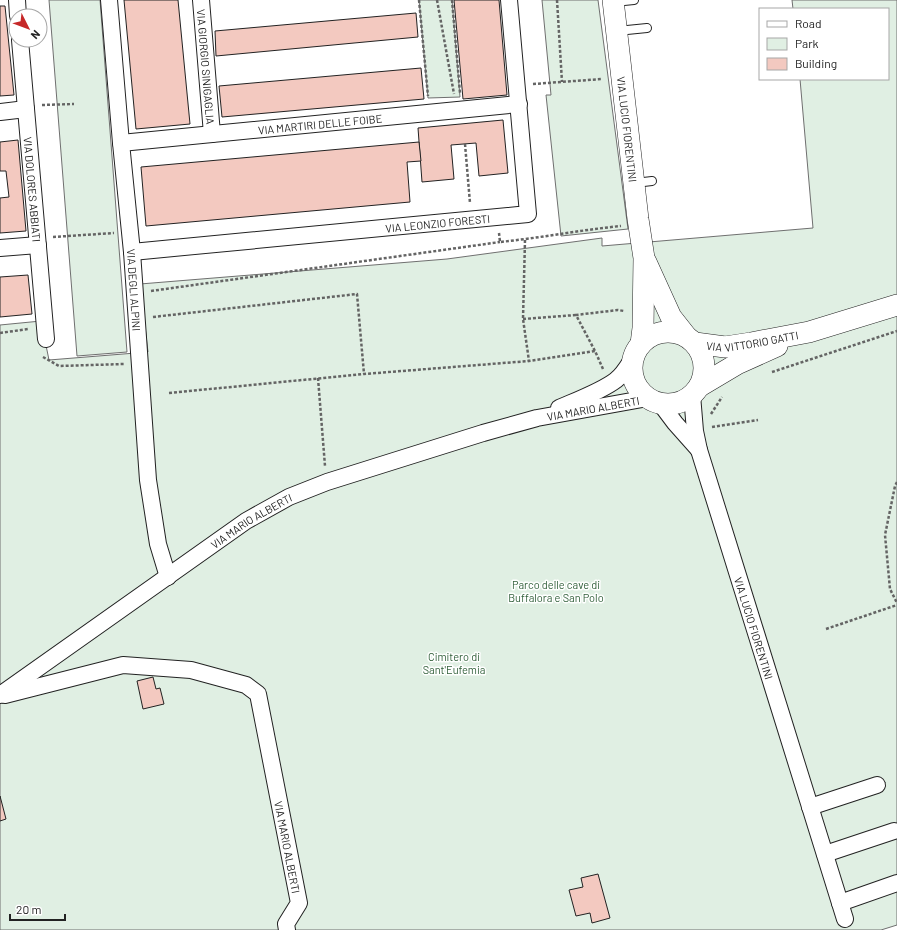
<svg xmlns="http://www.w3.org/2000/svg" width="897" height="930" font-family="Barlow,sans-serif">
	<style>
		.green { fill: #e0efe3; stroke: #6f6f6f }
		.building { fill: #f3c9c0; stroke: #222 }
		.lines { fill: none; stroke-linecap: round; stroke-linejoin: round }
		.service-casing { stroke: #222; stroke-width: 10 }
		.minor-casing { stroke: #222; stroke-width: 18 }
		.tertiary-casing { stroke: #222; stroke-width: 22 }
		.path { stroke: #646464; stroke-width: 2.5; stroke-dasharray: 3 2; stroke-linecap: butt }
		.service { stroke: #fff; stroke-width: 8 }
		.minor { stroke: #fff; stroke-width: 16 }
		.tertiary { stroke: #fff; stroke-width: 21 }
		.labels { text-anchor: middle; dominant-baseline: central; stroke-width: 3; stroke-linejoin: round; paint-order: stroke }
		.street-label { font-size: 11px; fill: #222; stroke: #fff }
		.park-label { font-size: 11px; fill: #2f5e38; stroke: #fff }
	</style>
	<rect width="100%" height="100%" fill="#fff"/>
	<g class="green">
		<path d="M49 0H100L127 352 77 356Z"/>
		<path d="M419 0H452L460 97 428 98Z"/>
		<path d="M542 0H598L628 229 561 236 546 95H551Z"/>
		<path d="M792 0H897V925L881 930H0V325L41 321 49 360 148 352 140 284 447 259 602 238V246L813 228 800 79H888V9H793Z"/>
	</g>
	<g class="building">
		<path d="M124 0H178L190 124 136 129Z"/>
		<path d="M454 0H499L507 95 463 99Z"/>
		<path d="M0 6H5L14 95 0 96Z"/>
		<path d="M416 13 418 37 216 56 215 31Z"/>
		<path d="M421 68 424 99 222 117 219 86Z"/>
		<path d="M503 120 508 173 479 176 476 143 451 145 454 179 422 182 418 128Z"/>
		<path d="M18 140 26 231 0 233V198L9 197 6 171H0V142Z"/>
		<path d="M419 142 421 161 407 162 410 202 146 226 141 167Z"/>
		<path d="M28 275 32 314 0 317V277Z"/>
		<path d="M153 677 156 689 160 688 164 704 143 709 137 681Z"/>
		<path d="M0 796 6 819 0 821Z"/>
		<path d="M598 874 610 918 592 923 590 913 576 916 569 890 583 887 581 878Z"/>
	</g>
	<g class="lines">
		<defs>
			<g id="service">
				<path d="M614 2 634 0"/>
				<path d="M617 31 647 28"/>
				<path d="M635 183 652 181"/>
			</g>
			<g id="minor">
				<path d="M17 0 18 16"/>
				<path id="s1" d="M109 0 121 143 132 252 148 480 158 544 168 577"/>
				<path id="s2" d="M201 0 212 134"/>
				<path id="s3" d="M20 40 46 339"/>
				<path d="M0 112 26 109"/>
				<path id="s4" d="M121 143 519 104"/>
				<path d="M0 248 38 245"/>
				<path id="s5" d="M132 252 528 214 509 0"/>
				<path id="s6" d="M692 395 695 431 699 450 845 919"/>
				<path d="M660 403 675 423 699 450"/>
				<path d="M559 408C575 401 602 391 616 380 624 374 629 364 635 355"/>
				<path id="s7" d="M0 695 246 521 289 497 327 482 483 433 537 418 648 398"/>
				<path id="s8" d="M5 695 123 665 191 670 246 685 258 694 299 903 286 924 287 930"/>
				<path d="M810 807 877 785"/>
				<path d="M825 854 894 831"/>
				<path d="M840 903 897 883"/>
			</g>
			<g id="tertiary">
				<path id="s9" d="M613 0 638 219 644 258 643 328 641 344"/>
				<path d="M646 262 671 317 686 336"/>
				<circle cx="668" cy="368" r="36"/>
				<path id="s10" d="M695 343 725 347 751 343 809 332 897 305"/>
				<path d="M700 386 737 364 777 346"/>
			</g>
		</defs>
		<use href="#service" class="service-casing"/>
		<use href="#minor" class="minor-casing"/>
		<use href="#tertiary" class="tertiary-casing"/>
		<g class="path">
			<path d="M419 0 428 96"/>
			<path d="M437 0 454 94"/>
			<path d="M452 0 460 93"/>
			<path d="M557 0 562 82"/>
			<path d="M533 84 602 79"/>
			<path d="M42 105 74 104"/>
			<path d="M465 144 470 203"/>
			<path d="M499 233 500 242C540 238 580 230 621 226"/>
			<path d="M53 237 114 233"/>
			<path d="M525 240 523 319 529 361 595 351"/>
			<path d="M151 291 500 242"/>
			<path d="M153 317 357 294 364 374"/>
			<path d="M523 319 576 315"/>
			<path d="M0 333 28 329"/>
			<path d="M43 357 59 366 124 364"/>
			<path d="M603 369 595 351 576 315 618 310 624 311"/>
			<path d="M772 372 897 331"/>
			<path d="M318 378 325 466"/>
			<path d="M169 393 364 374 529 361"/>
			<path d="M711 414 722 397"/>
			<path d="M712 427 758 420"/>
			<path d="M897 482 895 486 885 535 890 589 897 603"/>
			<path d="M826 629 897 605"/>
		</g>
		<use href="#service" class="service"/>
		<use href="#minor" class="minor"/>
		<use href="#tertiary" class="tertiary"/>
	</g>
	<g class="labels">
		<g class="street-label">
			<text stroke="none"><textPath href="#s2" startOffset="67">VIA GIORGIO SINIGAGLIA</textPath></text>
			<text stroke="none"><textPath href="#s4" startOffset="200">VIA MARTIRI DELLE FOIBE</textPath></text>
			<text stroke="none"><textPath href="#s9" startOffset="130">VIA LUCIO FIORENTINI</textPath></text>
			<text stroke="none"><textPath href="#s3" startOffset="150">VIA DOLORES ABBIATI</textPath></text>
			<text stroke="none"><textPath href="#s5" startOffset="307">VIA LEONZIO FORESTI</textPath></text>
			<text stroke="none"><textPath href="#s1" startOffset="291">VIA DEGLI ALPINI</textPath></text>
			<text stroke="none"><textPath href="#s10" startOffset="58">VIA VITTORIO GATTI</textPath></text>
			<text stroke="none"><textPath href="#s7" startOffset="668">VIA MARIO ALBERTI</textPath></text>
			<text stroke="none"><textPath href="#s7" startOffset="306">VIA MARIO ALBERTI</textPath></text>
			<text stroke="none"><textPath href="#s6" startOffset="242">VIA LUCIO FIORENTINI</textPath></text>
			<text stroke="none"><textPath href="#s8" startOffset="418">VIA MARIO ALBERTI</textPath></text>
		</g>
		<g class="park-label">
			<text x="556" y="584">Parco delle cave di<tspan x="556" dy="13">Buffalora e San Polo</tspan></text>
			<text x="454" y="656">Cimitero di<tspan x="454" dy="13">Sant'Eufemia</tspan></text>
		</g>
	</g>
	<rect x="759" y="8" width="130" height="72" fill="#ffffff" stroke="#a7a7a7"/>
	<rect x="767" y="21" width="20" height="6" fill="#ffffff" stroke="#a7a7a7"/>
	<text x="795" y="28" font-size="12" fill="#222222">Road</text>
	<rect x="767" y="38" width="20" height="12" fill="#e0efe3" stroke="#a7a7a7"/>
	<text x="795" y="48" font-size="12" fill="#222222">Park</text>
	<rect x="767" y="58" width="20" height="12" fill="#f3c9c0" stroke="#a7a7a7"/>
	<text x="795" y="68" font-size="12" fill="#222222">Building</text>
	<g transform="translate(28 28) rotate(132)"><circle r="19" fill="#ffffff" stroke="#a7a7a7"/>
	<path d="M0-3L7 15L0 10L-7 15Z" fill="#c62828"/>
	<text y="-6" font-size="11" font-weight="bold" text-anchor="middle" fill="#222222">N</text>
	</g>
	<path d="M10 914v6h55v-6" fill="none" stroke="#222222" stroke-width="2"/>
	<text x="16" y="914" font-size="12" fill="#222222" stroke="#ffffff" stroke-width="3" paint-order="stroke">20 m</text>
</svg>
